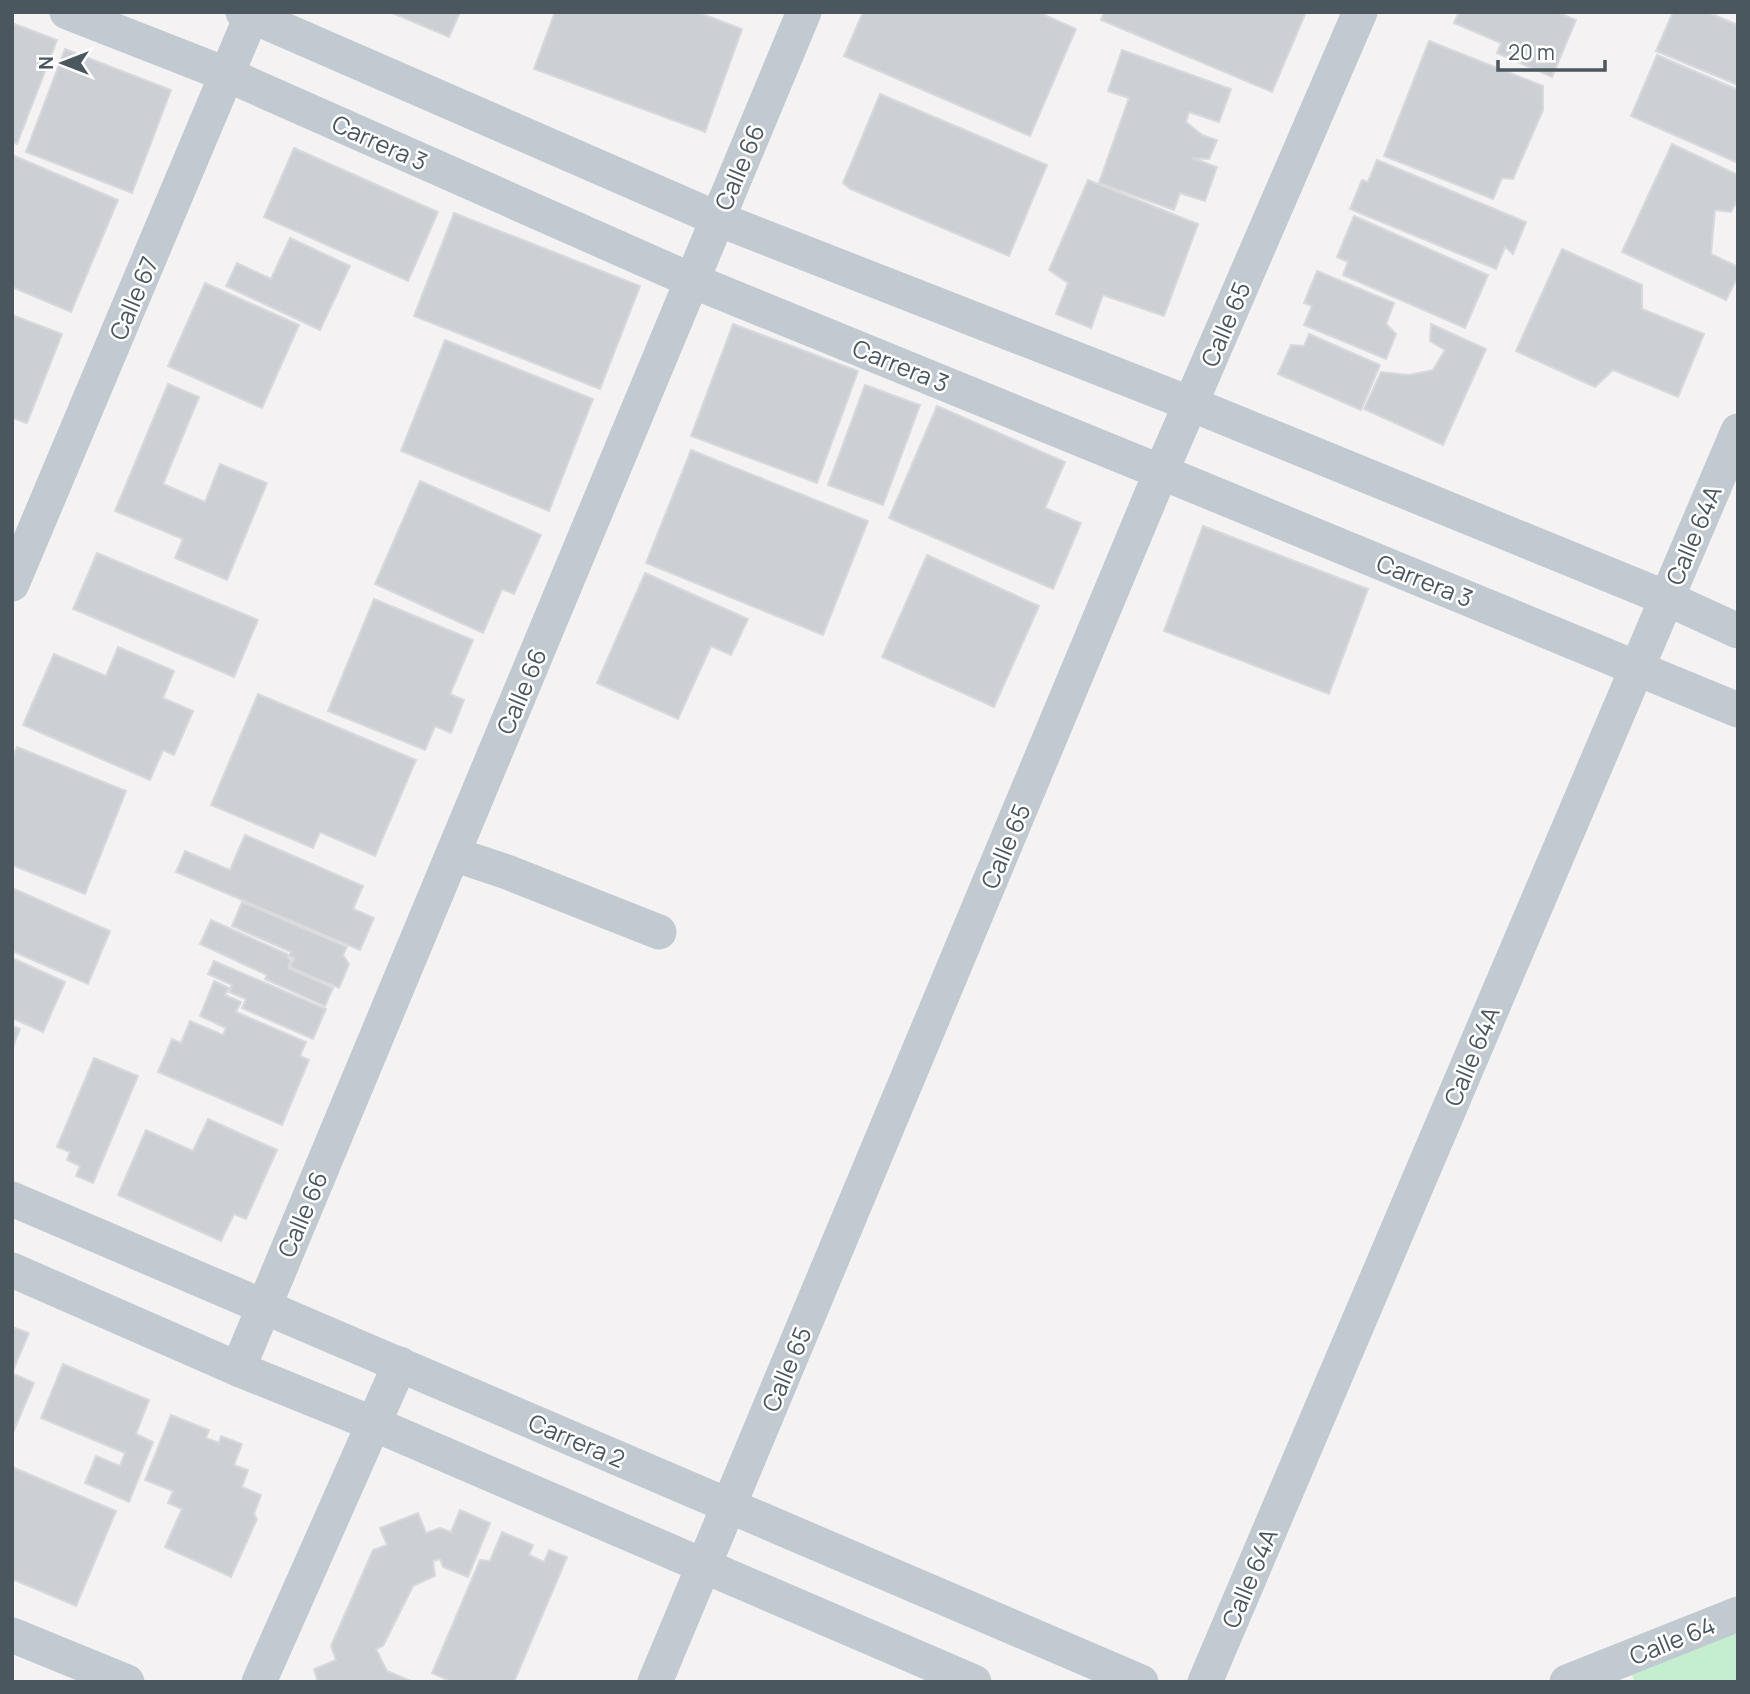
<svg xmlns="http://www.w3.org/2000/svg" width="1750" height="1694" font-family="Manrope,sans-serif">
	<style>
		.green { fill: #c5eed1 }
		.building { fill: #ccd0d4; stroke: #d7d9dd; stroke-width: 2 }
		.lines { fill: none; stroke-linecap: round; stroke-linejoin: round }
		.minor { stroke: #c1cad0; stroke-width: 35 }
		.labels { text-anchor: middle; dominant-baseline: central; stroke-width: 5; stroke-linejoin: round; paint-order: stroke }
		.street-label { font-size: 24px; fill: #4b575f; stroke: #fff }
	</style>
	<rect width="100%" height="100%" fill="#f4f2f2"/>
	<path class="green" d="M1738 1627V1682H1635L1629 1669Z"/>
	<g class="building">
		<path d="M390 12H460L449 37Z"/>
		<path d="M555 12H697L742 29 705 132 534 69Z"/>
		<path d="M863 12H1038L1076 29 1030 136 844 56Z"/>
		<path d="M1104 12H1306L1272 92 1101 20Z"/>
		<path d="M1459 12H1557L1576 20 1552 77 1497 53 1501 43 1454 23Z"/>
		<path d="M1673 12H1707L1738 25V85L1656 51Z"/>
		<path d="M12 23 57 40 17 144 12 142Z"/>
		<path d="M1429 41 1543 86V110L1513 179 1502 178 1493 199 1384 156Z"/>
		<path d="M65 49 171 90 132 193 26 152Z"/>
		<path d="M1122 50 1231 89 1219 122 1189 112 1186 122 1202 135 1217 140 1209 159 1192 158 1217 167 1205 201 1180 193 1174 210 1099 183 1129 98 1108 91Z"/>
		<path d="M1657 55 1738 90V163L1631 116Z"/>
		<path d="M880 94 1047 165 1009 256 850 189 843 183Z"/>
		<path d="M1672 144 1738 175V199L1731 212 1715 210 1711 254 1738 267V276L1726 300 1622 252Z"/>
		<path d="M294 148 438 212 408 281 264 217Z"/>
		<path d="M12 155 118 200 71 312 12 287Z"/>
		<path d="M1377 160 1526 222 1513 254 1505 247 1496 269 1350 209 1362 180 1368 182Z"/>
		<path d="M1088 180 1198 224 1164 316 1103 295 1091 328 1056 314 1068 283 1049 270Z"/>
		<path d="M454 213 640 286 600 389 414 316Z"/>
		<path d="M1354 216 1488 275 1465 328 1343 275 1348 262 1337 257Z"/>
		<path d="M290 238 350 266 320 330 226 286 237 263 271 279Z"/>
		<path d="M1562 249 1642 285V309L1704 334 1678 397 1613 370 1595 387 1516 351Z"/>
		<path d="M1317 271 1394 303 1386 324 1396 334 1386 359 1304 325 1312 306 1304 303Z"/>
		<path d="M205 283 299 325 262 408 168 366Z"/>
		<path d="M12 315 62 334 27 423 12 418Z"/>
		<path d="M733 324 858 371 817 483 691 436Z"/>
		<path d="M1431 324 1486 349 1443 445 1364 409 1381 372 1409 375 1433 370 1445 350 1430 341Z"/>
		<path d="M1309 334 1380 365 1361 410 1278 374 1291 345 1304 346Z"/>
		<path d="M445 340 593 399 549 511 401 451Z"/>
		<path d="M168 384 199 397 163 484 205 502 220 464 267 483 227 580 175 558 183 539 115 511Z"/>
		<path d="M865 385 920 405 883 505 828 485Z"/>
		<path d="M937 406 1065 462 1045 508 1081 523 1053 589 889 518Z"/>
		<path d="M691 450 868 521 823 635 646 563Z"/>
		<path d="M420 481 541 535 514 594 502 589 483 633 375 584Z"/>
		<path d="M1203 526 1368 589 1329 694 1164 631Z"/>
		<path d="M97 553 258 620 234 677 73 609Z"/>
		<path d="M927 555 1039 606 994 707 882 657Z"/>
		<path d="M645 573 748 619 731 655 711 646 678 719 597 683Z"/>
		<path d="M374 599 473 640 450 694 464 700 451 733 435 726 425 750 328 711Z"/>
		<path d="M118 647 174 671 163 698 193 711 174 755 163 750 150 780 23 725 54 654 106 676Z"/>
		<path d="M258 694 416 760 375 856 320 832 313 848 211 805Z"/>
		<path d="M17 747 126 791 85 894 12 865V760Z"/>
		<path d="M245 835 363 886 353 909 374 918 360 950 176 872 185 851 230 870Z"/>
		<path d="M12 888 110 931 88 984 12 951Z"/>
		<path d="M242 902 347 947 343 955 349 964 339 988 290 967 294 958 289 956 291 952 232 926Z"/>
		<path d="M211 920 287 954 288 958 291 960 288 968 333 988 325 1006 265 979 267 975 200 944Z"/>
		<path d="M12 958 65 982 43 1032 12 1018Z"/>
		<path d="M214 961 326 1009 313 1039 242 1008 246 999 229 992 232 985 208 974Z"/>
		<path d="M214 981 229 988 225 995 241 1002 236 1012 306 1042 300 1056 309 1060 282 1125 158 1072 172 1039 181 1043 190 1021 223 1035 226 1028 200 1016Z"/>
		<path d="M12 1026 20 1029 12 1049Z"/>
		<path d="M94 1058 138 1076 93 1183 76 1176 80 1166 67 1160 70 1152 57 1147Z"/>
		<path d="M208 1119 277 1150 246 1219 234 1214 221 1241 118 1195 146 1130 193 1151Z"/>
		<path d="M12 1327 29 1333 12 1373Z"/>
		<path d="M63 1364 149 1400 136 1434 153 1442 129 1502 85 1483 96 1456 120 1466 125 1453 41 1418Z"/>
		<path d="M12 1373 34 1383 13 1433H12Z"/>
		<path d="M171 1415 209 1430 206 1438 219 1443 221 1436 242 1444 234 1465 248 1470 242 1487 261 1495 254 1514 257 1519 231 1577 165 1547 182 1509 168 1503 173 1491 145 1480Z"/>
		<path d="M12 1467 116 1511 76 1606 12 1579Z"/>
		<path d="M460 1510 490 1523 468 1577 443 1567 440 1559 433 1561 435 1576 413 1586 383 1646 376 1649 387 1671 413 1682H318L314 1669 336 1660 331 1646 373 1550 387 1545 380 1528 418 1513 426 1533 440 1528 451 1532Z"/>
		<path d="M502 1532 533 1545 529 1555 544 1562 549 1550 567 1557 514 1682H452L432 1673 480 1560 490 1561Z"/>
	</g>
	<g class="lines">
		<g class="minor">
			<path d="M67 12 228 75 693 281 1161 472 1738 710"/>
			<path d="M243 12 718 219 1191 404 1666 598 1738 631"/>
			<path d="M12 584 253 12"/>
			<path d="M453 854 507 872 659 932"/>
			<path d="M12 1199 1141 1682"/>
			<path d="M12 1270 238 1369 374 1424 974 1682"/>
			<path d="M238 1369 804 12"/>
			<path d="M12 1635 127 1682"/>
			<path d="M259 1682 400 1364"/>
			<path d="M655 1682 1161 472 1360 12"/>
			<path d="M1205 1682 1738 431"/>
			<path d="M1567 1682 1738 1614"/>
		</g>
	</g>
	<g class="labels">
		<g class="street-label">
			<text transform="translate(380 142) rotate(24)">Carrera 3</text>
			<text transform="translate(739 167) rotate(-67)">Calle 66</text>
			<text transform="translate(133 298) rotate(-67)">Calle 67</text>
			<text transform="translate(1225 324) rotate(-67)">Calle 65</text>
			<text transform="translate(901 365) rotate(22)">Carrera 3</text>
			<text transform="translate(1693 535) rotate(-67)">Calle 64A</text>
			<text transform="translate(1425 580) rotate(22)">Carrera 3</text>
			<text transform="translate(521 691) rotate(-67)">Calle 66</text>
			<text transform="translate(1005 846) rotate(-67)">Calle 65</text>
			<text transform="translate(1471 1056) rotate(-67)">Calle 64A</text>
			<text transform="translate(302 1214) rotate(-67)">Calle 66</text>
			<text transform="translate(786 1369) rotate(-67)">Calle 65</text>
			<text transform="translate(577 1440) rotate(23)">Carrera 2</text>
			<text transform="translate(1249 1578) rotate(-67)">Calle 64A</text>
			<text transform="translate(1672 1640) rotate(-22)">Calle 64</text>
		</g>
	</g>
	<rect width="1750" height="1694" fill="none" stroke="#4b575f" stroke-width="28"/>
	<g transform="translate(63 63) rotate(270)" stroke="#ffffff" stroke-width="5" paint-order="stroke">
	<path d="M0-5L12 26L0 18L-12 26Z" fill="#4b575f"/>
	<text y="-10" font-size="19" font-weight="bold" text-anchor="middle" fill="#4b575f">N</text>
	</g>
	<path d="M1498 60v10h107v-10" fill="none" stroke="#4b575f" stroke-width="3.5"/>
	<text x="1508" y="60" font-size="21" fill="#4b575f" stroke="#ffffff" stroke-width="5" paint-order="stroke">20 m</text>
</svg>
